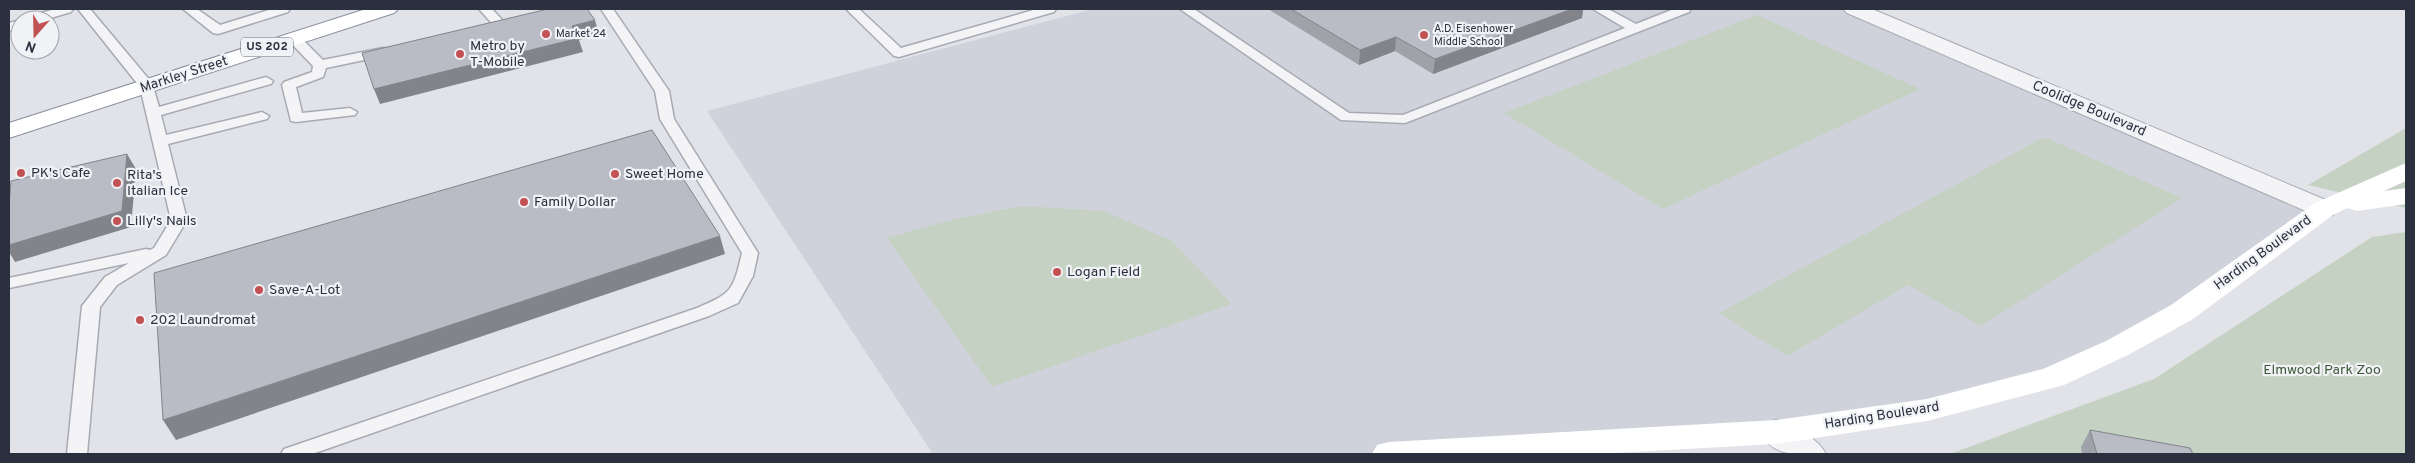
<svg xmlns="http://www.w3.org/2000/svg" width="2415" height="463" font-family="Overpass,sans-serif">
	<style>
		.built { fill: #cfd2da }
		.green { fill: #c5d2c3 }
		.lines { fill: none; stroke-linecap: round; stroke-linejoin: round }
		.lane-casing { stroke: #a7aab3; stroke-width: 3 }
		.street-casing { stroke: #a7aab3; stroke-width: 2 }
		.highway-casing { stroke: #8a8f9e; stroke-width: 2 }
		.lane { fill: #f4f4f7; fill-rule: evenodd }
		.street { fill: #f4f4f7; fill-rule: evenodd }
		.secondary { fill: #fff; fill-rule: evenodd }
		.highway { fill: #fff; fill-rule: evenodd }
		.wall { fill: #9fa2a9 }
		.shaded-wall { fill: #82848a }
		.building { fill: #b9bcc5; stroke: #82848a }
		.poi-dot { fill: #c25153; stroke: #f1f2f6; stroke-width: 2 }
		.labels { text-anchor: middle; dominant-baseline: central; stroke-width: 4.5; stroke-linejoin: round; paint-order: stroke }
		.far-poi-label { font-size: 11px; fill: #2b303f; stroke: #f1f2f6; text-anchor: start }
		.shield { fill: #f1f2f6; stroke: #666a76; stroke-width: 1 }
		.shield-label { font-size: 12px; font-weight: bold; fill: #2b303f }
		.poi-label { font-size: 14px; fill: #2b303f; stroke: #f1f2f6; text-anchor: start }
		.street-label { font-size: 14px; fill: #2b303f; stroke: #f1f2f6 }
		.park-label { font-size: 14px; fill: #3b5939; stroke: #f1f2f6 }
	</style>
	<rect width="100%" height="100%" fill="#e1e3e9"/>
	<path class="built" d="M1093 9H1854L2324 209 2182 312 2053 377 1776 432 1370 454H933L707 111Z"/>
	<g class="green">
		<path d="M1757 15 1920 89 1663 209 1504 113Z"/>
		<path d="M2406 128V208L2308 185Z"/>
		<path d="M2044 137 2182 198 1981 326 1908 285 1787 356 1719 313Z"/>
		<path d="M1023 206 1104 211 1172 241 1232 304 992 387 887 238 955 219Z"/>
		<path d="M2406 232V454H1950L2154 379 2372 237Z"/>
	</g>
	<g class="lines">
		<defs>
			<g id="lane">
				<path d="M55 9H73L71 12 44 20H25L27 17Z"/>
				<path d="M78 9H90L152 83 159 107 266 77 273 81 271 84 161 115 166 135 262 112 269 116 267 119 168 144 187 220 166 255 117 285 100 307 87 454H67L82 306 105 277 129 263 9 288V278L146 249 150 250 154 248 171 220 140 87Z"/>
				<path d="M183 9H197L220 25 272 9H290L288 12 218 34 213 33Z"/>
				<path d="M479 9H492L507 25 506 28H496Z"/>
				<path d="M601 9H613L669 91 674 119 758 253 753 276 738 303 709 316 312 454H281L284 449 697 308C732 293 733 291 742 253L660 119 655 91Z"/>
				<path d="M846 9H859L901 48 1037 9H1056L1054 12 899 57 894 56Z"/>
				<path d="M1180 9H1194L1349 113 1403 115 1625 28 1593 9H1608L1636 24 1674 9H1691L1689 12 1405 123 1341 120Z"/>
				<path d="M20 20V28L9 31V23Z"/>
				<path d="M294 35 299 36 323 60 383 48 388 49 390 52 388 55 326 68 323 77 296 87 302 113 350 108 357 112 355 115 296 122 291 121 282 85 284 82 312 72 313 66 287 39Z"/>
			</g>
			<g id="street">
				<path d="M1843 9H1872L2333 203 2337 209 2333 215 2324 217 2315 215 1847 13Z"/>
				<path d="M1776 420C1793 425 1818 438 1826 454 1799 454 1775 459 1759 432L1764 424Z"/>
			</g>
			<path id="highway" d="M366 9H398L394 13 9 138V123Z"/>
		</defs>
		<use href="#lane" class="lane-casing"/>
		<use href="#street" class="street-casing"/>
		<use href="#highway" class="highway-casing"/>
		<use href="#lane" class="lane"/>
		<use href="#street" class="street"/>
		<path class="secondary" d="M2406 163V181L2384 191 2406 188V204L2357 211 2347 208 2333 215 2193 319 2128 355 2064 385 1927 421 1776 444 1596 454H1372L1377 445 1389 442 1776 420 1927 399 2043 369 2106 341 2171 305 2315 203Z"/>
		<use href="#highway" class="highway"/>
	</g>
	<g class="wall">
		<path d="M1268 9H1583L1582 18 1433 74 1395 51 1359 65Z"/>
		<path d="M2090 430 2193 454H2082L2081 447Z"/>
	</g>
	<g class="shaded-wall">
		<path d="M1572 9H1583L1582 18 1433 74 1435 59Z"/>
		<path d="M595 20 599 35 579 40 583 52 380 104 374 89 572 26Z"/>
		<path d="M1396 37 1395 51 1359 65 1360 50Z"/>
		<path d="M127 154 136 169 131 227 15 262 9 252V245Z"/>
		<path d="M720 236 725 254 176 440 163 420Z"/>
	</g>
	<g class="building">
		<path d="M548 9H587L595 20 572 26 579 38 374 89 362 53Z"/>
		<path d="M1291 9H1572L1435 59 1396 37 1360 50Z"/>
		<path d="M652 130 720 236 163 420 154 273Z"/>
		<path d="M127 154 122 211 9 245V205L11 181Z"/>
		<path d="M2090 430 2190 448 2193 454H2097Z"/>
	</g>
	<g class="poi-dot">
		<circle cx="546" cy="34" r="5"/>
		<circle cx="1424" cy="35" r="5"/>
		<circle cx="460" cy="54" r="5"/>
		<circle cx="21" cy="173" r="5"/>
		<circle cx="615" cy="174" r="5"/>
		<circle cx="117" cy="183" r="5"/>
		<circle cx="524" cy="202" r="5"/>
		<circle cx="117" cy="221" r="5"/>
		<circle cx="1057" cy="272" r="5"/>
		<circle cx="259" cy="290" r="5"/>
		<circle cx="140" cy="320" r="5"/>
	</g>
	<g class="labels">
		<g class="far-poi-label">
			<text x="1434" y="29">A.D. Eisenhower<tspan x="1434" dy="13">Middle School</tspan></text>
			<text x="556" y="34">Market 24</text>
		</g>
		<rect class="shield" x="241" y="37.5" width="52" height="19" rx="4"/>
		<g class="shield-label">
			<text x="267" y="47">US 202</text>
		</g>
		<g class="poi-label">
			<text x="470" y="46">Metro by<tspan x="470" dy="16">T-Mobile</tspan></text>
			<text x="31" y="173">PK's Cafe</text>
			<text x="625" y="174">Sweet Home</text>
			<text x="127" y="175">Rita's<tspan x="127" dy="16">Italian Ice</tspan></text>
			<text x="534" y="202">Family Dollar</text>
			<text x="127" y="221">Lilly's Nails</text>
			<text x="1067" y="272">Logan Field</text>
			<text x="269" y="290">Save-A-Lot</text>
			<text x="150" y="320">202 Laundromat</text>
		</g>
		<g class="street-label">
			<text transform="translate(184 75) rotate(-18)">Markley Street</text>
			<text transform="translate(2089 109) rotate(23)">Coolidge Boulevard</text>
			<text transform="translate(2263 253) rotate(-36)">Harding Boulevard</text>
			<text transform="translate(1882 416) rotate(-9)">Harding Boulevard</text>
		</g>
		<g class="park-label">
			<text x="2322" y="370">Elmwood Park Zoo</text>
		</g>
	</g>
	<rect width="2415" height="463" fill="none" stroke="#2b303f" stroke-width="20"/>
	<g transform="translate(35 35) rotate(200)"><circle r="24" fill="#f1f2f6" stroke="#a2a4ad"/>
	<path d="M0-4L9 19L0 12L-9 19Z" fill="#c25153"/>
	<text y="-8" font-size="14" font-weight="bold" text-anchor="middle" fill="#2b303f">N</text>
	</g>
</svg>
